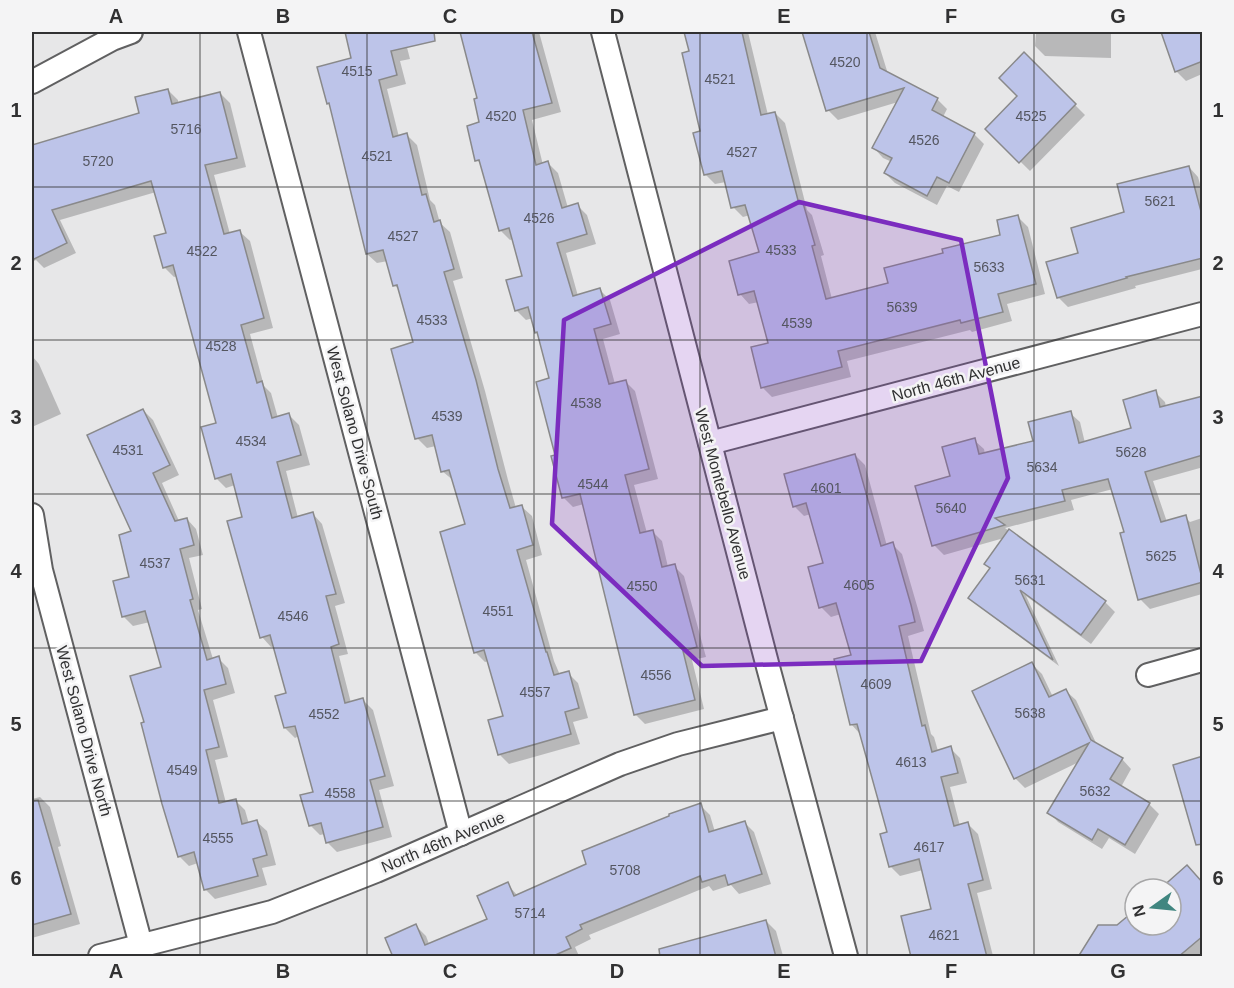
<svg xmlns="http://www.w3.org/2000/svg" width="1234" height="988" font-family="Arial,sans-serif">
	<style>
		.shadow { fill: #0003 }
		.building { fill: #bdc4e9; stroke: #89898a; stroke-width: 1.5 }
		.lines { fill: none; stroke-linecap: round; stroke-linejoin: round }
		.minor-casing { stroke: #606061; stroke-width: 26 }
		.minor { stroke: #fff; stroke-width: 22 }
		.marked { fill: #7b2cbf; fill-opacity: 0.2; stroke: #7b2cbf; stroke-width: 4.5; stroke-linejoin: round }
		.grid { fill: none; stroke: #313132; stroke-width: 1.5; stroke-opacity: 0.55 }
		.labels { text-anchor: middle; dominant-baseline: central; stroke-width: 5; stroke-linejoin: round; paint-order: stroke }
		.number-label { font-size: 14px; fill: #545660 }
		.street-label { font-size: 16px; fill: #313132; stroke: #f4f4f5 }
		.neatline { fill: none; stroke: #313132; stroke-width: 2 }
		.grid-label { font-size: 20px; text-anchor: middle; font-weight: bold; fill: #313132 }
	</style>
	<rect width="100%" height="100%" fill="#e7e7e8"/>
	<g class="shadow">
		<path d="M346 32H403L410 59 400 61 406 84 387 89 399 137 407 135 417 145 430 200 435 205 440 223 450 232 463 278 453 281 485 391 508 480 516 508 522 507 532 516 542 555 526 560 554 661 560 675 568 673 578 683 588 718 573 722 580 744 509 764 500 755 490 721 505 717 489 661 485 662 475 652 467 525 454 481 442 471 436 446 427 448 417 438 415 343 401 291 394 285 388 261 377 263 367 254 331 106 328 103 353 59Z"/>
		<path d="M462 32H539L561 112 532 120 543 165 548 163 558 173 568 208 577 205 587 215 596 244 566 253 578 296 600 290 610 300 620 334 603 339 615 384 625 381 635 391 658 479 634 485 647 533 652 531 662 541 668 567 674 566 684 576 706 657 692 660 704 709 645 724 635 714 584 504 573 507 563 497 557 456 551 379 539 335 537 332 533 318 526 320 516 310 524 277 513 239 510 240 500 230 481 164 477 160 481 123 479 99Z"/>
		<path d="M686 32H748L768 115 775 113 785 123 807 210 812 215 824 255 821 256 832 299 889 284 1002 236 1018 217 1028 227 1045 294 1007 304 1012 321 972 332 970 330 847 361 851 377 772 397 762 387 769 344 759 302 749 304 740 294 761 253 750 215 743 217 733 207 726 182 715 184 705 174 702 132 691 53Z"/>
		<path d="M804 32H875L888 74 937 99 947 109 943 117 974 134 984 144 959 192 947 186 937 205 895 183 885 173 892 162 883 158 874 148 898 102 838 120 828 110Z"/>
		<path d="M1036 32H1111V58L1045 56 1035 46Z"/>
		<path d="M1162 32H1202V74L1186 81 1176 71Z"/>
		<path d="M1024 54 1085 115 1030 171 987 129 1019 96Z"/>
		<path d="M168 90 178 100V104L220 93 230 103 246 167 214 175 230 234 240 232 250 241 273 328 250 334 264 386 271 393 278 418 289 415 299 425 310 465 286 471 298 518 313 514 322 524 345 603 335 606 348 654 339 656 351 703 363 700 373 710 394 786 379 790 392 837 337 852 327 842 325 834 320 835 311 826 314 793 299 736 295 738 285 728 287 694 275 646 271 647 262 637 244 518 235 485 226 488 216 478 218 424 177 276 174 277 164 267 167 234 156 192 60 220 76 253 44 268 36 260 32 262V168L141 114Z"/>
		<path d="M1189 167 1198 177 1200 184H1202V269L1135 286 1136 288 1068 307 1058 297 1080 254 1126 213Z"/>
		<path d="M32 356 39 364 61 414 32 427Z"/>
		<path d="M1155 392 1165 402 1166 407 1202 397V470L1200 468 1153 481 1167 522 1185 517 1190 522 1202 518V594L1150 609 1140 599 1126 533 1113 489 1071 500 1074 510 1005 528 1105 602 1115 612 1091 644 1026 596 1059 666 980 607 970 597 991 569 1004 538 944 555 934 545 952 477 974 440 984 449 985 454 1035 442 1070 413 1080 422 1085 443 1133 429Z"/>
		<path d="M143 410 153 420 179 475 162 483 179 521 187 519 196 529 203 555 189 558 202 609 198 610 213 659 218 658 228 668 235 693 213 700 228 757 215 760 226 803 235 800 245 810 249 824 257 822 267 831 276 865 262 868 267 885 215 899 205 889 198 863 189 866 179 856 145 723 163 668 150 622 133 626 123 616 131 578Z"/>
		<path d="M855 455 865 465 887 546 892 544 902 554 920 616 924 631 908 636 931 734 934 737 938 751 950 748 960 758 967 783 950 787 960 826 968 824 978 834 992 889 977 893 993 956H913L933 910 923 870 900 876 890 866 888 833 861 735 851 724 853 657 841 614 831 617 821 607 825 564 811 514 804 516 794 506Z"/>
		<path d="M1032 664 1042 674 1053 697 1066 691 1076 700 1097 745 1122 759 1131 769 1121 787 1149 804 1159 814 1135 854 1109 838 1102 849 1058 822 1049 812 1079 762 1025 788 1015 778Z"/>
		<path d="M40 797 50 807 61 846 58 847 80 924 32 938V799Z"/>
		<path d="M700 805 710 815 715 832 744 822 754 832 771 884 739 894 731 885 713 891 709 886 589 935 591 939 575 947 579 956H388L394 955 416 926 426 936 429 944 489 919 507 884 518 896 588 864Z"/>
		<path d="M1202 883V954L1199 956H1080L1135 912V925H1171V889H1162Z"/>
		<path d="M766 921 776 931 783 956H689Z"/>
	</g>
	<g class="building">
		<path d="M345 32H434L435 41 391 51 397 75 379 80 393 137 407 133 422 195 426 194 434 222 440 220 454 269 444 272 476 380 498 469 510 508 522 505 533 545 517 550 546 652H547L554 675 569 671 579 708 565 712 571 734 498 755 488 720 503 716 484 650 474 653 440 532 465 524 449 470 441 472 432 435 415 439 391 349 413 342 397 285 393 286 383 250 366 254 329 103 327 104 317 67 351 58Z"/>
		<path d="M460 32H532L552 103 523 110 536 165 548 161 562 208 578 203 587 234 557 243 573 296 600 288 611 324 594 329 609 384 626 380 649 469 625 475 640 533 653 530 662 567 675 564 697 647 683 651 695 700 634 715 580 494 562 498 551 456 555 455 536 382 549 378 537 332 535 333 528 307 515 311 506 280 522 276 509 228 499 231 479 160 475 161 467 126 479 122 474 99 477 98Z"/>
		<path d="M684 32H742L761 115 775 112 799 204 803 203 815 245 812 246 826 299 888 283 884 268 943 253 942 249 1000 235 997 220 1018 215 1036 284 998 294 1003 312 961 323 960 320 838 351 842 367 761 388 751 347 768 343 754 291 738 295 729 261 759 252 745 205 731 208 722 171 704 175 693 133 700 131 682 53 689 51Z"/>
		<path d="M802 32H869L880 68 938 98 932 110 975 133 949 183 937 177 927 196 884 173 892 158 872 148 904 88 826 111Z"/>
		<path d="M1161 32H1203V61L1175 72Z"/>
		<path d="M1024 52 1076 104 1019 163 985 129 1017 96 999 78Z"/>
		<path d="M168 89 172 104 220 92 237 158 205 165 224 234 240 230 264 318 241 325 257 383 262 381 272 418 289 413 301 455 277 462 292 518 313 512 336 594 326 596 339 644 331 647 345 703 363 698 385 776 370 780 383 827 326 843 321 823 309 826 300 795 313 792 295 726 284 728 275 696 286 693 270 635 260 638 227 521 242 517 231 474 215 479 201 427 216 423 173 265 163 268 154 236 166 233 151 181 52 210 67 243 32 260V145L139 113 135 97Z"/>
		<path d="M1189 166 1203 219V258L1126 277 1127 278 1057 298 1046 262 1078 253 1071 228 1124 212 1117 184Z"/>
		<path d="M1156 390 1160 407 1203 396V455L1145 472 1161 522 1186 515 1203 582 1138 600 1120 533 1124 532 1108 479 1062 490 1065 501 995 518 1005 525 932 546 915 486 950 476 942 447 975 438 979 454 1033 441 1028 422 1071 411 1079 443 1131 428 1123 400Z"/>
		<path d="M143 409 170 465 153 473 175 521 187 518 194 545 180 549 193 599 190 600 207 660 219 656 226 684 204 690 219 747 206 750 219 803 236 799 242 824 257 820 267 855 253 859 258 876 204 890 194 852 178 857 162 804 141 723 144 722 130 676 161 667 145 611 122 617 113 581 129 577 119 535 131 531 87 435Z"/>
		<path d="M855 454 881 546 893 542 911 605 915 622 899 626 922 726 925 725 932 752 951 746 958 773 941 777 954 826 968 822 983 880 968 884 987 957H911L901 916 931 909 919 859 889 867 880 834 887 832 857 724 850 725 834 659 851 655 836 603 819 608 808 567 823 563 806 503 793 507 784 474Z"/>
		<path d="M1009 529 1106 601 1081 635 1020 590 1053 660 968 598 990 568 984 564Z"/>
		<path d="M1032 662 1049 697 1066 689 1091 740 1123 758 1110 779 1150 803 1125 845 1098 829 1092 840 1047 813 1089 743 1014 779 972 691Z"/>
		<path d="M1203 756V844L1196 845 1173 765Z"/>
		<path d="M38 800 71 914 32 925V801Z"/>
		<path d="M701 803 709 832 745 821 762 874 728 885 725 875 702 882 700 876 580 925 582 929 566 937 571 948 551 957H393L385 938 416 924 425 945 487 919 477 896 508 882 514 896 586 864 582 851 669 816V814Z"/>
		<path d="M1187 865 1203 883V936L1178 957H1078L1098 925H1117L1135 910V925H1171V889H1160Z"/>
		<path d="M766 920 776 957H660L659 949Z"/>
	</g>
	<g class="lines">
		<defs>
			<g id="minor">
				<path d="M249 32 461 834"/>
				<path d="M603 32 768 667 846 956"/>
				<path d="M32 82 112 39 131 32"/>
				<path d="M710 443 1202 314"/>
				<path d="M32 515 41 570 141 945"/>
				<path d="M1148 675 1202 660"/>
				<path d="M100 956 272 912 376 871 620 764 678 744 782 718"/>
			</g>
		</defs>
		<use href="#minor" class="minor-casing"/>
		<use href="#minor" class="minor"/>
	</g>
	<path class="marked" d="M799 202 961 240 1008 478 921 661 702 666 552 524 564 320Z"/>
	<path class="grid" d="M200 32V956M367 32V956M534 32V956M700 32V956M867 32V956M1034 32V956M32 187H1202M32 340H1202M32 494H1202M32 648H1202M32 801H1202"/>
	<g class="labels">
		<g class="number-label">
			<text x="845" y="62">4520</text>
			<text x="357" y="71">4515</text>
			<text x="720" y="79">4521</text>
			<text x="501" y="116">4520</text>
			<text x="1031" y="116">4525</text>
			<text x="186" y="129">5716</text>
			<text x="924" y="140">4526</text>
			<text x="742" y="152">4527</text>
			<text x="377" y="156">4521</text>
			<text x="98" y="161">5720</text>
			<text x="1160" y="201">5621</text>
			<text x="539" y="218">4526</text>
			<text x="403" y="236">4527</text>
			<text x="781" y="250">4533</text>
			<text x="202" y="251">4522</text>
			<text x="989" y="267">5633</text>
			<text x="902" y="307">5639</text>
			<text x="432" y="320">4533</text>
			<text x="797" y="323">4539</text>
			<text x="221" y="346">4528</text>
			<text x="586" y="403">4538</text>
			<text x="447" y="416">4539</text>
			<text x="251" y="441">4534</text>
			<text x="128" y="450">4531</text>
			<text x="1131" y="452">5628</text>
			<text x="1042" y="467">5634</text>
			<text x="593" y="484">4544</text>
			<text x="826" y="488">4601</text>
			<text x="951" y="508">5640</text>
			<text x="1161" y="556">5625</text>
			<text x="155" y="563">4537</text>
			<text x="1030" y="580">5631</text>
			<text x="859" y="585">4605</text>
			<text x="642" y="586">4550</text>
			<text x="498" y="611">4551</text>
			<text x="293" y="616">4546</text>
			<text x="656" y="675">4556</text>
			<text x="876" y="684">4609</text>
			<text x="535" y="692">4557</text>
			<text x="1030" y="713">5638</text>
			<text x="324" y="714">4552</text>
			<text x="911" y="762">4613</text>
			<text x="182" y="770">4549</text>
			<text x="1095" y="791">5632</text>
			<text x="340" y="793">4558</text>
			<text x="218" y="838">4555</text>
			<text x="929" y="847">4617</text>
			<text x="625" y="870">5708</text>
			<text x="530" y="913">5714</text>
			<text x="944" y="935">4621</text>
		</g>
		<g class="street-label">
			<text transform="translate(956 379) rotate(-15)">North 46th Avenue</text>
			<text transform="translate(355 433) rotate(75)">West Solano Drive South</text>
			<text transform="translate(723 494) rotate(75)">West Montebello Avenue</text>
			<text transform="translate(84 731) rotate(75)">West Solano Drive North</text>
			<text transform="translate(443 842) rotate(-23)">North 46th Avenue</text>
		</g>
	</g>
	<rect width="1234" height="988" fill="none" stroke="#f4f4f5" stroke-width="66"/>
	<g transform="translate(1153 907) rotate(255)"><circle r="28" fill="#f4f4f5" stroke="#a6a6a7" stroke-width="1.5"/>
	<path d="M0-4.5L10 22L0 15L-10 22Z" fill="#408680"/>
	<text y="-9" font-size="16" font-weight="bold" text-anchor="middle" fill="#313132">N</text>
	</g>
	<rect x="33" y="33" width="1168" height="922" class="neatline"/>
	<g class="grid-label">
		<text x="116" y="23">A</text>
		<text x="283" y="23">B</text>
		<text x="450" y="23">C</text>
		<text x="617" y="23">D</text>
		<text x="784" y="23">E</text>
		<text x="951" y="23">F</text>
		<text x="1118" y="23">G</text>
		<text x="16" y="117">1</text>
		<text x="1218" y="117">1</text>
		<text x="16" y="270">2</text>
		<text x="1218" y="270">2</text>
		<text x="16" y="424">3</text>
		<text x="1218" y="424">3</text>
		<text x="16" y="578">4</text>
		<text x="1218" y="578">4</text>
		<text x="16" y="731">5</text>
		<text x="1218" y="731">5</text>
		<text x="16" y="885">6</text>
		<text x="1218" y="885">6</text>
		<text x="116" y="978">A</text>
		<text x="283" y="978">B</text>
		<text x="450" y="978">C</text>
		<text x="617" y="978">D</text>
		<text x="784" y="978">E</text>
		<text x="951" y="978">F</text>
		<text x="1118" y="978">G</text>
	</g>
</svg>
